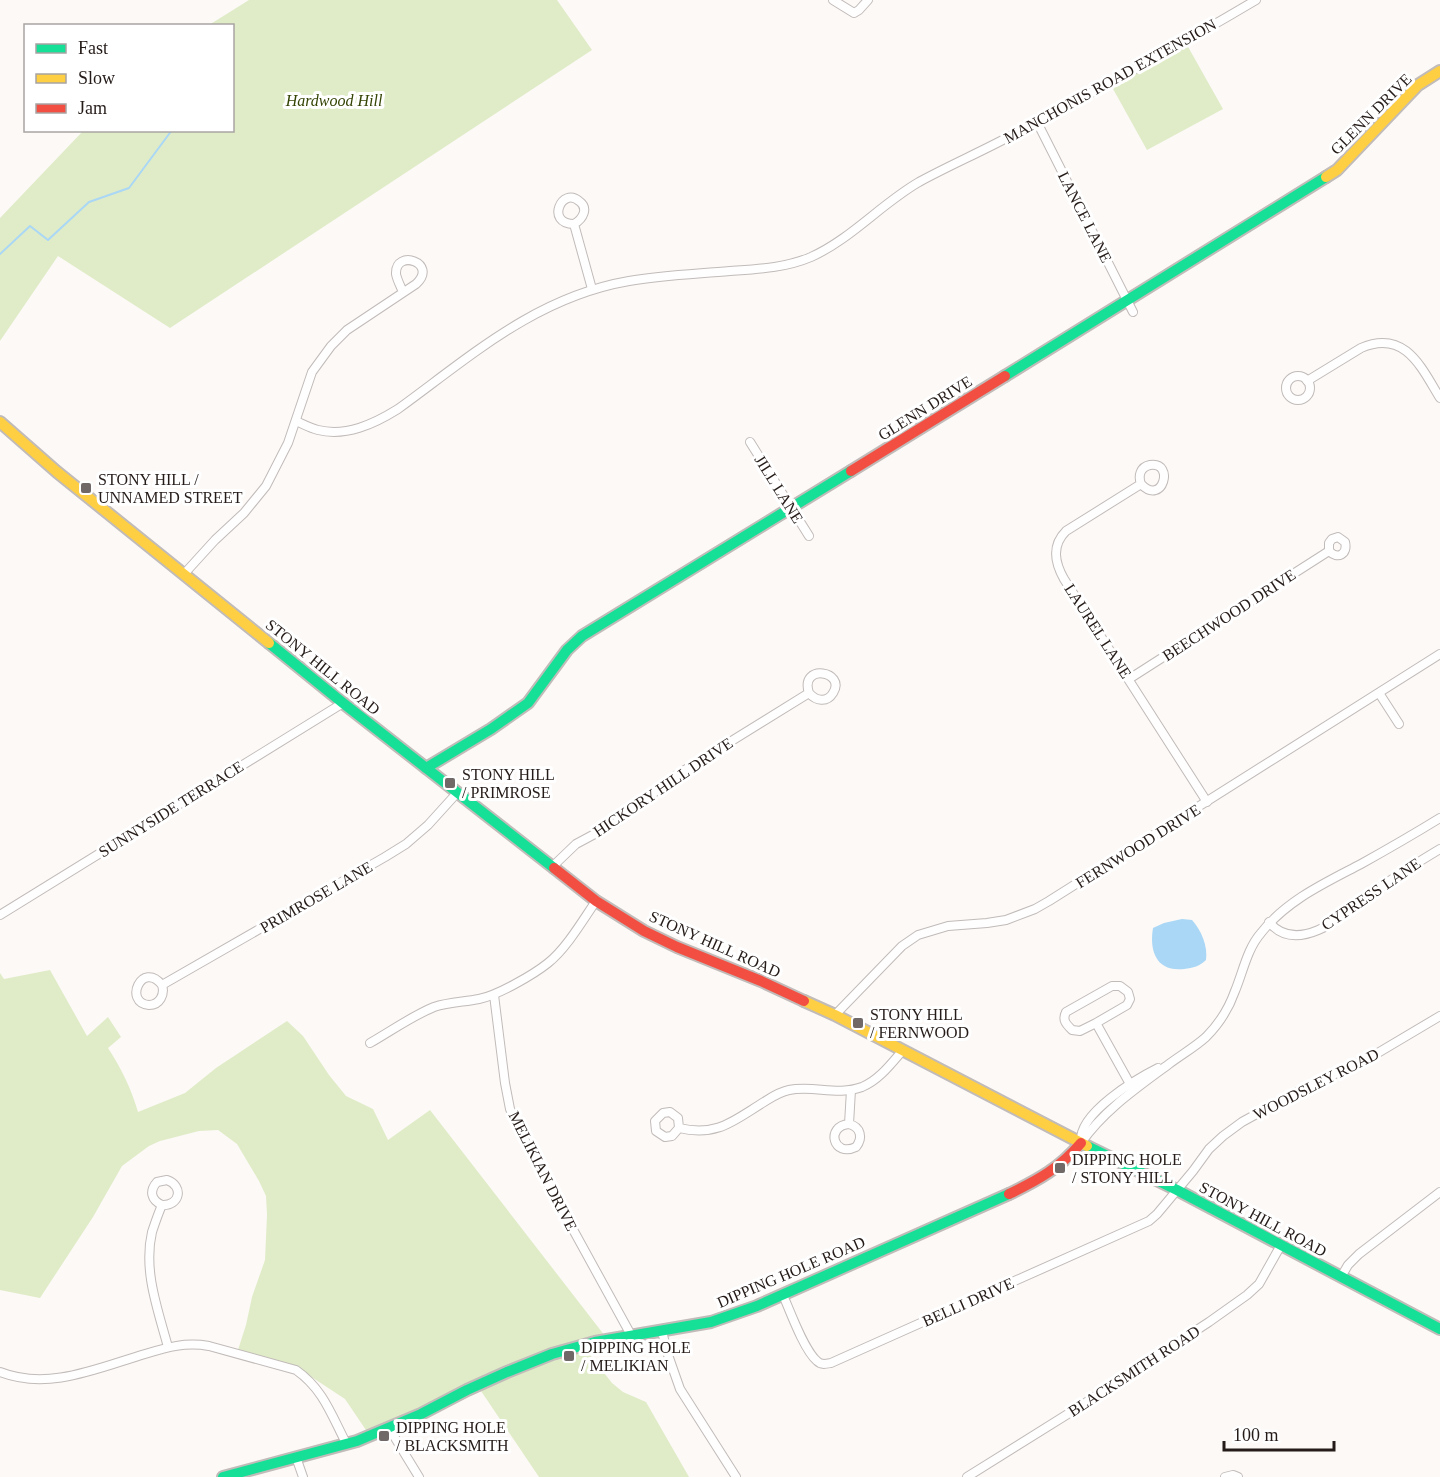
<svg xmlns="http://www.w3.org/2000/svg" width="1440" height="1477" font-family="'Times New Roman',serif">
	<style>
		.green { fill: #e0ecc7 }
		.water { fill: #a9d7f5 }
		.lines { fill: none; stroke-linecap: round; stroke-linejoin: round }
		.stream { stroke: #a9d7f5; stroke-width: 2 }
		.street-casing { stroke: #c1bbb9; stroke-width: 10 }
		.fast-casing { stroke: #c1bbb9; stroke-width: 14 }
		.slow-casing { stroke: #c1bbb9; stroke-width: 14 }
		.jam-casing { stroke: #c1bbb9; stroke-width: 14 }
		.street { stroke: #fffefe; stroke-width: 8 }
		.fast { stroke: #16e098; stroke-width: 10 }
		.slow { stroke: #ffcf43; stroke-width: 10 }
		.jam { stroke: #f24e42; stroke-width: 10 }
		.poi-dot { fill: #706967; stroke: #fff; stroke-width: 2 }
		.labels { text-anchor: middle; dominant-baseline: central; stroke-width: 6; stroke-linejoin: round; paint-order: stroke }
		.street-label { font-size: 16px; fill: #251c19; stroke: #fff }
		.park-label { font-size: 16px; font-style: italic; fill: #344404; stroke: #fff }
		.poi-label { font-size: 16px; fill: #251c19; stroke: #fff; text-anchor: start }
	</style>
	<rect width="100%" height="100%" fill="#fcf9f7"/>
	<g class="green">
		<path d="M249 0H557L592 50 170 328 58 256 0 341V218L83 131 232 130V26L209 25Z"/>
		<path d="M1187 45 1223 109 1147 150 1112 87Z"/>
		<path d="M50 970 87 1036 108 1017 121 1037 108 1048C121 1068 131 1088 138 1112L185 1093 216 1068 287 1021 303 1036 329 1075 346 1096 373 1109 388 1140 430 1110 605 1336 583 1346 612 1383 623 1392 646 1402 689 1477H539L481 1391 433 1414 370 1436 345 1399 307 1374 237 1353 246 1325 252 1297 265 1260 267 1215 266 1196 259 1181 237 1144 218 1130 199 1131 160 1141 149 1146 122 1166 93 1217 40 1298 0 1290V973L4 979Z"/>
	</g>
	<path class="water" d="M1182 919 1192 920C1201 930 1208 946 1206 960 1200 966 1193 968 1184 969 1157 972 1149 952 1153 928L1164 923Z"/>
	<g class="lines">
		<path class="stream" d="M0 254 30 226 48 240 89 202 129 188 172 130"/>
		<defs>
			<g id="street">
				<path d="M833 0 854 13 859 10 868 0"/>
				<path d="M1037 122 1133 312"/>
				<path d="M574 224C545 224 562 186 579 201 589 208 583 219 574 224L592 289"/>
				<circle cx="1298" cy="388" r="12"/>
				<path d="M1307 381 1361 348C1405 329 1421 367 1440 398"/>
				<path d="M296 421C303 424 310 428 318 430 346 437 374 424 398 409 471 356 536 297 629 281 662 275 696 274 730 271 758 269 785 268 811 257 851 239 881 204 919 182 950 165 983 151 1014 134 1096 91 1177 47 1256 0"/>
				<path d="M750 442 809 536"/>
				<path d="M1141 484C1163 507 1175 461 1150 465 1140 467 1138 476 1141 484L1066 531C1051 546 1055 563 1064 579L1207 802"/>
				<path d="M184 574 215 540 244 513 266 486 288 443 312 372 331 346 347 330 416 284C439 263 395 248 396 274 397 280 401 287 403 292"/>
				<path d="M1129 679 1329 551V543L1332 539 1338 537 1345 542C1348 554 1338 560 1329 551"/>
				<path d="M1379 693 1399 724"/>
				<path d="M552 867 576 844 617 822 675 776 809 693C799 663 847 671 833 693 827 703 816 701 809 693"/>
				<path d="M0 915 343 703"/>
				<path d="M1269 922C1300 960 1355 906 1381 887 1400 873 1420 861 1440 849"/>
				<path d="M162 985C165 994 160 1005 149 1005 123 1003 142 960 162 985L385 857 406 844 428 825 457 793"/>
				<path d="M494 995 505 1083 510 1109 531 1153 631 1335"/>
				<path d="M835 1015 902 946 918 935 948 926 987 923 1006 920 1035 909 1049 901 1440 654"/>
				<path d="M1096 1023 1080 1031 1072 1030C1066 1024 1062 1020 1066 1012L1112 986H1120L1128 992 1130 999 1127 1005 1096 1023 1130 1084"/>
				<path d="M370 1043C391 1031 412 1016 434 1007 449 1002 464 1002 479 999 498 995 533 975 548 963 566 949 583 920 596 901"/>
				<path d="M849 1124C825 1126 833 1158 856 1147 863 1138 861 1127 849 1124L851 1090"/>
				<path d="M679 1128 672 1136 665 1137 656 1131 655 1121 663 1113 670 1112 678 1118 679 1128C717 1137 733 1121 764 1102 772 1097 779 1092 789 1090 813 1085 838 1096 862 1087 879 1080 891 1064 903 1050"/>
				<path d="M1081 1141C1079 1113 1136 1079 1158 1068"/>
				<path d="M1081 1143C1104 1110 1138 1087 1169 1064 1181 1055 1195 1047 1206 1037 1219 1024 1229 1008 1235 991 1243 972 1247 949 1261 933 1287 900 1325 883 1361 864 1388 849 1414 834 1440 818"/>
				<path d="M162 1205C180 1206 184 1186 167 1180L157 1182C149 1191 151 1200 162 1205 158 1214 155 1223 152 1232 143 1271 158 1310 168 1347"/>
				<path d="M1341 1277 1348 1265 1359 1254 1440 1192"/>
				<path d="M783 1295C790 1311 804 1350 817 1361 821 1365 825 1364 831 1363L1149 1221 1157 1214 1193 1171 1209 1149 1223 1136 1242 1122 1291 1095 1371 1057 1440 1016"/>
				<path d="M662 1331 667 1352 680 1389 736 1477"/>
				<path d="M0 1372C48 1391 98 1368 145 1354 168 1347 185 1342 209 1346L296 1370C323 1389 331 1414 346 1443"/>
				<path d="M389 1428 419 1477"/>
				<path d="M296 1457 303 1477"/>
				<path d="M967 1477 1079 1407 1209 1322 1247 1295 1259 1284 1281 1245"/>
				<path d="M1225 1477 1233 1475 1238 1477"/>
			</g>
			<g id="fast">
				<path d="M1005 376 1326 177"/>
				<path d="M269 643 343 703 554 868"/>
				<path d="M426 768 491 729 528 703 567 650 582 636 851 471"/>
				<path d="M1087 1146 1177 1190 1440 1329"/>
				<path d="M223 1477 357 1441 421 1414 467 1390 507 1372 552 1354 595 1342 711 1322 757 1306 1009 1194"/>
			</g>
			<g id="slow">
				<path d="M1326 177 1337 170 1418 85 1440 71"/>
				<path d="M0 422 57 472 269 643"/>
				<path d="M804 1001 835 1015 1087 1146"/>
			</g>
			<g id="jam">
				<path d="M851 471 1005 376"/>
				<path d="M554 868 596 901 644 931 677 947 761 981 804 1001"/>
				<path d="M1009 1194C1038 1180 1060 1168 1081 1143"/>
			</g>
		</defs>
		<use href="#street" class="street-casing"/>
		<use href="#fast" class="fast-casing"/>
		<use href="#slow" class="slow-casing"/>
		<use href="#jam" class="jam-casing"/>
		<use href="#street" class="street"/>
		<use href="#fast" class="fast"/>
		<use href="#slow" class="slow"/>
		<use href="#jam" class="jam"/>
	</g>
	<g class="poi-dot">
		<rect x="80" y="482" width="12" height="12" rx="3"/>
		<rect x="444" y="777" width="12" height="12" rx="3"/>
		<rect x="852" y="1017" width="12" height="12" rx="3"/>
		<rect x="1054" y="1162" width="12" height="12" rx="3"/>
		<rect x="563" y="1350" width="12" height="12" rx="3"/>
		<rect x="378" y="1430" width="12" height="12" rx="3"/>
	</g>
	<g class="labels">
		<g class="street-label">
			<text transform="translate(1110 81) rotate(-29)">MANCHONIS ROAD EXTENSION</text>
			<text transform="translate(1371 114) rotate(-45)">GLENN DRIVE</text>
			<text transform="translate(1085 217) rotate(63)">LANCE LANE</text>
			<text transform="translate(925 408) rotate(-32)">GLENN DRIVE</text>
			<text transform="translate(779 489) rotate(58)">JILL LANE</text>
			<text transform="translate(1229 615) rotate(-33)">BEECHWOOD DRIVE</text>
			<text transform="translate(1098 631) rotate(57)">LAUREL LANE</text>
			<text transform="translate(323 667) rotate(39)">STONY HILL ROAD</text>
			<text transform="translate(663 787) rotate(-34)">HICKORY HILL DRIVE</text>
			<text transform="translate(171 809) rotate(-32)">SUNNYSIDE TERRACE</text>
			<text transform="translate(1138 846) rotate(-32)">FERNWOOD DRIVE</text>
			<text transform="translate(1371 894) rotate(-34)">CYPRESS LANE</text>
			<text transform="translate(316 897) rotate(-30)">PRIMROSE LANE</text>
			<text transform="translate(715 944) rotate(24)">STONY HILL ROAD</text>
			<text transform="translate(1316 1084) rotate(-27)">WOODSLEY ROAD</text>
			<text transform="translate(543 1171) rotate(63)">MELIKIAN DRIVE</text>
			<text transform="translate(1263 1219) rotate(28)">STONY HILL ROAD</text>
			<text transform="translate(791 1272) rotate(-23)">DIPPING HOLE ROAD</text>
			<text transform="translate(968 1302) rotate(-24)">BELLI DRIVE</text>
			<text transform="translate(1134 1371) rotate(-33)">BLACKSMITH ROAD</text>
		</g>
		<g class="park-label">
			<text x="334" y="100">Hardwood Hill</text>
		</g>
		<g class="poi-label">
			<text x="98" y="479">STONY HILL /<tspan x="98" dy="18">UNNAMED STREET</tspan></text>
			<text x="462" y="774">STONY HILL<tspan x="462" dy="18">/ PRIMROSE</tspan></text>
			<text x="870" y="1014">STONY HILL<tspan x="870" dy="18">/ FERNWOOD</tspan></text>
			<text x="1072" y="1159">DIPPING HOLE<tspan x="1072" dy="18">/ STONY HILL</tspan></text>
			<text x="581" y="1347">DIPPING HOLE<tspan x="581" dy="18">/ MELIKIAN</tspan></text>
			<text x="396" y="1427">DIPPING HOLE<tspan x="396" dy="18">/ BLACKSMITH</tspan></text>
		</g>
	</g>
	<rect x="24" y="24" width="210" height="108" fill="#ffffff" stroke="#a8a4a3" stroke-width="1.5"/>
	<rect x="36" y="44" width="30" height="9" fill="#16e098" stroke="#a8a4a3" stroke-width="1.5"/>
	<text x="78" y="54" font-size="18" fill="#251c19">Fast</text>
	<rect x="36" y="74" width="30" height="9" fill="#ffcf43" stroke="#a8a4a3" stroke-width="1.5"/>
	<text x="78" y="84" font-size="18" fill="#251c19">Slow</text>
	<rect x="36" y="104" width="30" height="9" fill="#f24e42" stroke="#a8a4a3" stroke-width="1.5"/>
	<text x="78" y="114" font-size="18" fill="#251c19">Jam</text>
	<path d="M1224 1441v9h110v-9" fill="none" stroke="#251c19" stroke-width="3"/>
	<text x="1233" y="1441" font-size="18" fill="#251c19" stroke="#ffffff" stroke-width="4.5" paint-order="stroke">100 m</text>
</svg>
